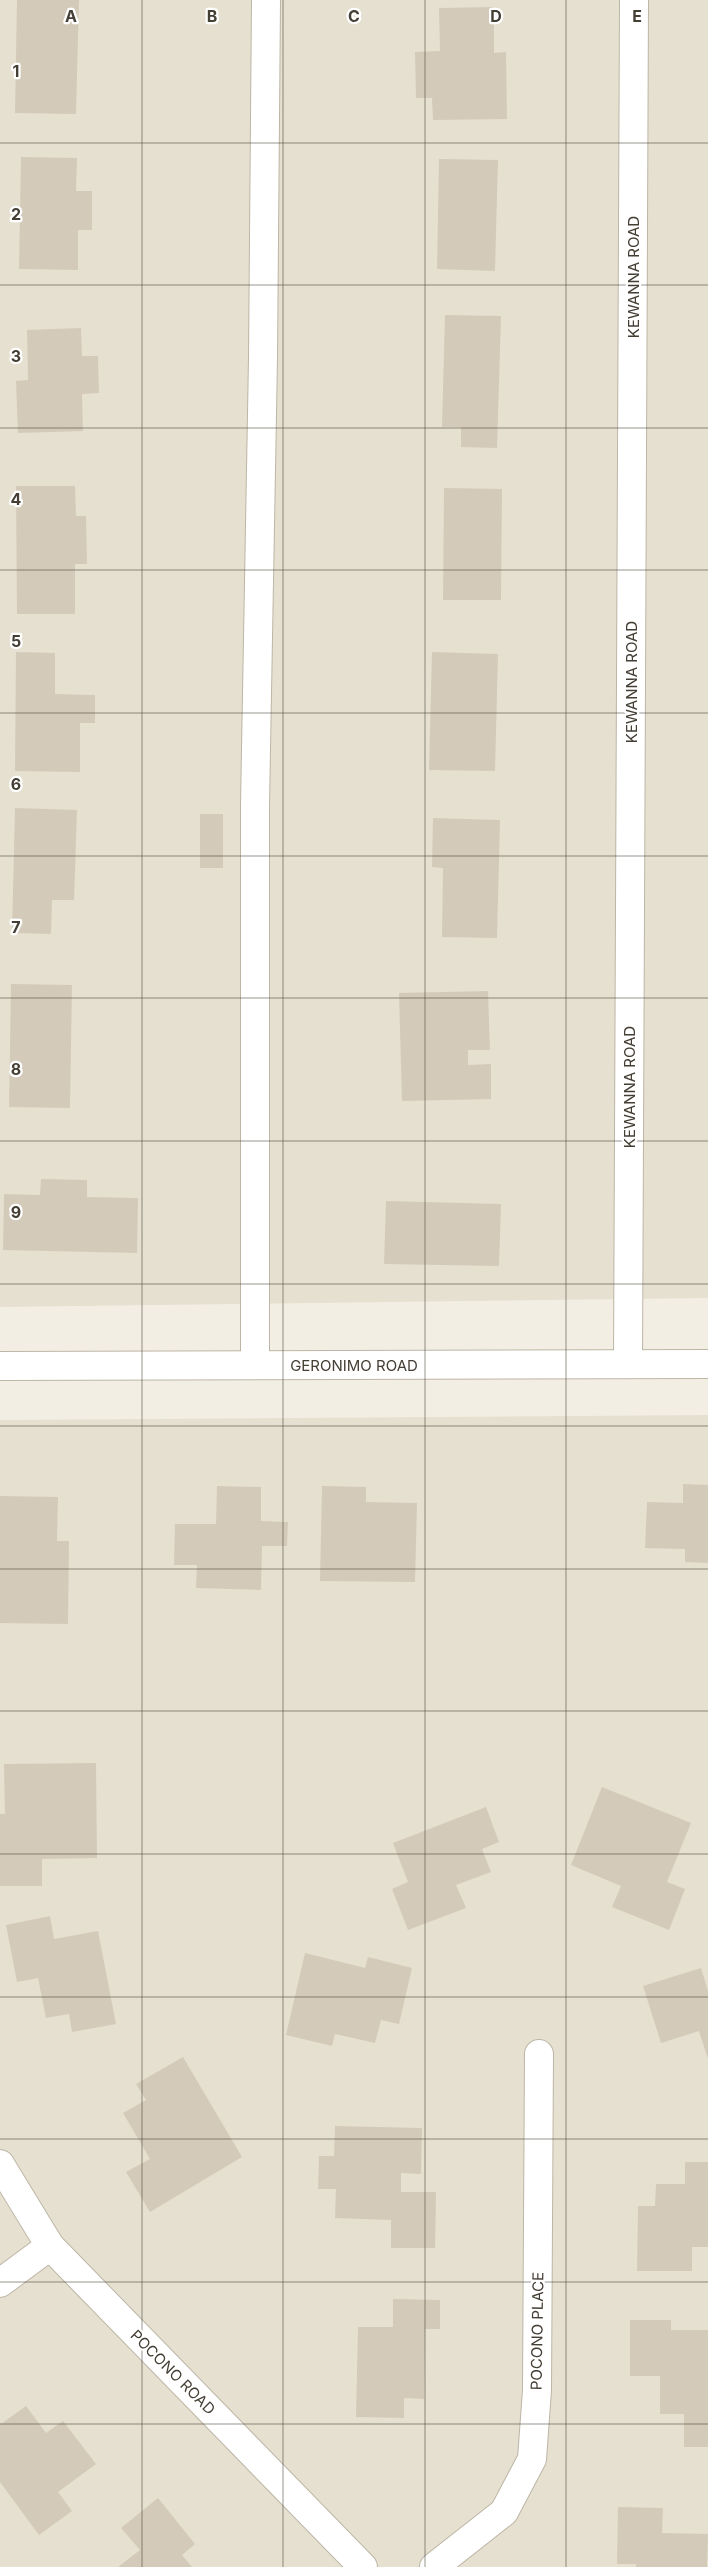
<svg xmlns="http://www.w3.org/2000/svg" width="708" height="2567" font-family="Inter,sans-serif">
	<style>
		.residential { fill: #e6e0d1 }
		.building { fill: #d4cab9 }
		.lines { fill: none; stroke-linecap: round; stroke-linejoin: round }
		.minor-casing { stroke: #bdb6a6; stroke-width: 30 }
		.minor { stroke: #fff; stroke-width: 28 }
		.grid { fill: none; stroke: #443e34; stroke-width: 1; stroke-opacity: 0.55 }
		.labels { text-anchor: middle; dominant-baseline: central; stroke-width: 4.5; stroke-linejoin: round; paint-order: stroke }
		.street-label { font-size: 15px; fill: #443e34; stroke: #fff }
		.grid-label { font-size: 16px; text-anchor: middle; font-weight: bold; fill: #443e34; stroke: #fff; stroke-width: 4.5; stroke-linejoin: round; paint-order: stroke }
	</style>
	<rect width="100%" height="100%" fill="#f2eee3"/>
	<g class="residential">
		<path d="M0 0H708V1298L0 1307Z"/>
		<path d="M708 1415V2567H0V1420Z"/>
	</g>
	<g class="building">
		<path d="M17 0H79L76 114 15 113Z"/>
		<path d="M494 7V53L506 52 507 119 433 120 432 98H416L415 52 440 51 439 8Z"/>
		<path d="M21 157 77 158 76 191H92V230H78V270L19 269Z"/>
		<path d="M439 159 498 160 495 271 437 269Z"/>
		<path d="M445 315 501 316 497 448 461 447V427H442Z"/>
		<path d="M81 328 82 356H98L99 393 82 394 83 431 18 433 16 381 28 380 27 330Z"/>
		<path d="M16 486H75L76 516H86L87 564H75V614H17Z"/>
		<path d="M444 488 502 489 501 600H443Z"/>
		<path d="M16 652 55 653V694L95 695V723H80V772L15 771Z"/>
		<path d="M432 652 498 654 495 771 429 770Z"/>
		<path d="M15 808 77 810 74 900H52L51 934 12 933Z"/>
		<rect x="200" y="814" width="23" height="54"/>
		<path d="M433 818 500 820 497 938 442 937 443 868 432 867Z"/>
		<path d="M11 984 72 985 70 1108 9 1107Z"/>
		<path d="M488 991 490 1050H468V1065L491 1064V1099L402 1101 399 993Z"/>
		<path d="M41 1179 87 1180V1197L138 1198 137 1253 3 1250 4 1194 40 1195Z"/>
		<path d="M386 1201 501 1204 499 1266 384 1264Z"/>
		<path d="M683 1484 708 1485V1563L685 1562V1549L645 1548 647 1502 683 1503Z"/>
		<path d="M217 1486 261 1487V1521L288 1522 287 1546H262L261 1590 196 1588 197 1565H174L175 1524H216Z"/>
		<path d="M322 1486 366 1487V1502L417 1503 415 1582 320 1581Z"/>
		<path d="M0 1496 58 1497 57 1541H69L68 1624 0 1623Z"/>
		<path d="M96 1763 97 1858 42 1859V1886H0V1814H5L4 1764Z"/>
		<path d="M602 1787 691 1823 667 1882 685 1889 669 1930 612 1907 621 1886 571 1865Z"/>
		<path d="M486 1807 499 1842 482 1849 491 1872 456 1885 466 1908 408 1930 392 1889 408 1882 393 1843Z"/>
		<path d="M50 1916 54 1939 98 1931 116 2024 72 2032 69 2014 46 2018 38 1978 17 1982 6 1925Z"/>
		<path d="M305 1953 365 1968 368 1957 412 1968 399 2024 381 2020 375 2043 335 2034 332 2046 286 2035Z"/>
		<path d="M701 1968 708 1991V2059L699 2031 661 2043 643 1986Z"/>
		<path d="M183 2057 242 2157 150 2212 126 2172 150 2159 123 2113 146 2100 136 2084Z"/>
		<path d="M335 2126 422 2128 421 2174 401 2173V2192H436L435 2248H391V2220L335 2218 336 2189H318L319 2156H334Z"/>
		<path d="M685 2162H708V2247H692V2271H637L638 2206H655L656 2184H685Z"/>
		<path d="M393 2299 440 2300V2329H425L424 2399 404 2398V2418L356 2417 358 2327H393Z"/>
		<path d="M630 2320H671V2330H708V2447H684V2414H660V2376H630Z"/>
		<path d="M26 2406 46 2433 63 2421 96 2464 58 2492 72 2511 39 2535 0 2482V2422L1 2424Z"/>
		<path d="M158 2498 195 2544 182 2555 192 2567H118L140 2550 121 2528Z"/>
		<path d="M618 2507 663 2508 662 2533 708 2534 707 2567H636V2564H617Z"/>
	</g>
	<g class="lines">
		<defs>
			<g id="minor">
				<path d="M628 1364 634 0"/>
				<path d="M255 1365V806L263 358 266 0"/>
				<path d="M0 1366 708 1364"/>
				<path d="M0 2164 50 2246 363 2567"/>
				<path d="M0 2283 50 2246"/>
				<path d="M434 2567 504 2512 532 2459 537 2390 539 2054"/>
			</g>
		</defs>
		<use href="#minor" class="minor-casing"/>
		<use href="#minor" class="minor"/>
	</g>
	<path class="grid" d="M142 0V2567M283 0V2567M425 0V2567M566 0V2567M0 143H708M0 285H708M0 428H708M0 570H708M0 713H708M0 856H708M0 998H708M0 1141H708M0 1284H708M0 1426H708M0 1569H708M0 1711H708M0 1854H708M0 1997H708M0 2139H708M0 2282H708M0 2424H708"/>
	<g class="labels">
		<g class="street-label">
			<text transform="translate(633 277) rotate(-90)">KEWANNA ROAD</text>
			<text transform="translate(631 682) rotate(-90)">KEWANNA ROAD</text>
			<text transform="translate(629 1087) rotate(-90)">KEWANNA ROAD</text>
			<text x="354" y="1365">GERONIMO ROAD</text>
			<text transform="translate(537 2331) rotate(-89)">POCONO PLACE</text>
			<text transform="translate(173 2372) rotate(45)">POCONO ROAD</text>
		</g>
	</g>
	<g class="grid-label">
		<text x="71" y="22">A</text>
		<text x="212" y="22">B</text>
		<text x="354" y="22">C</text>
		<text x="496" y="22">D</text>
		<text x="637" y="22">E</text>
		<text x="16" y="77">1</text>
		<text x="16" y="220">2</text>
		<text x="16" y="362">3</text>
		<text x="16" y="505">4</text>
		<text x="16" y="647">5</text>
		<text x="16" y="790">6</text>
		<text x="16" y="933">7</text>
		<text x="16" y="1075">8</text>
		<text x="16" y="1218">9</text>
	</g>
</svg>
